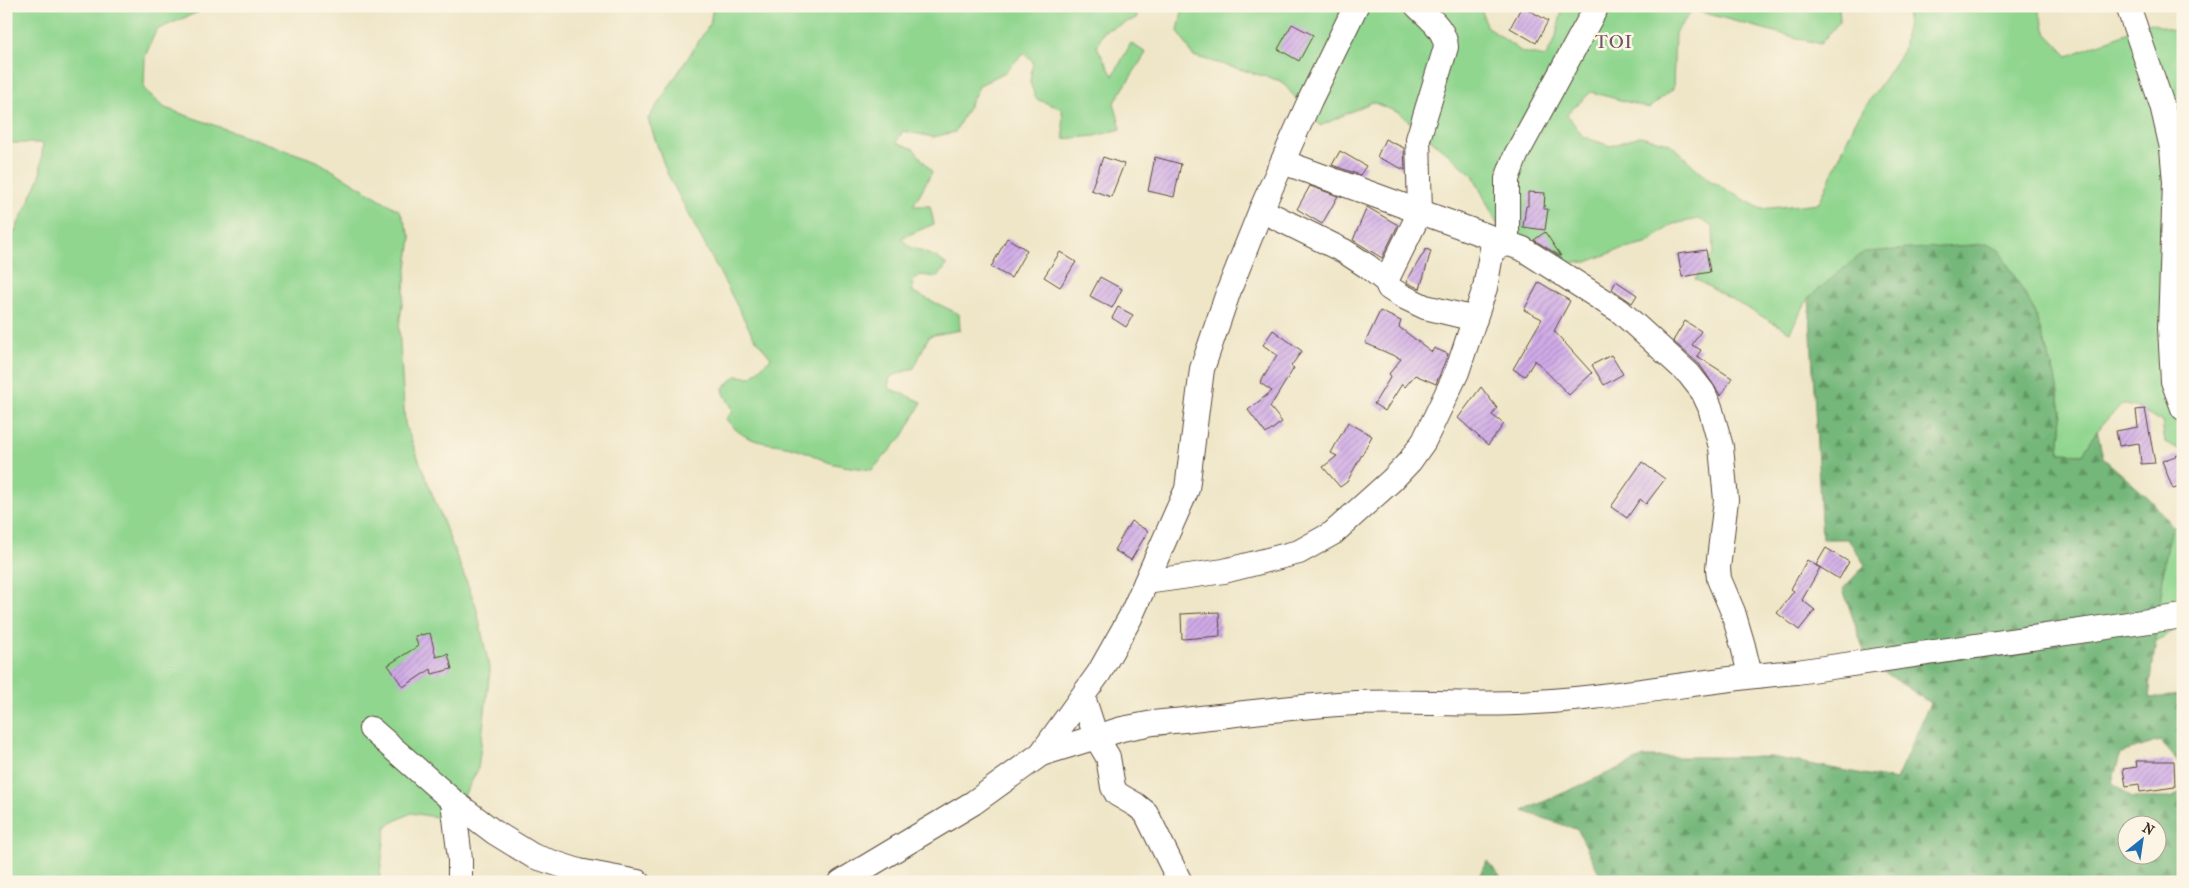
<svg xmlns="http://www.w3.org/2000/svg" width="2189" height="888" font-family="'IM FELL French Canon',serif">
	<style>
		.green { fill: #90d68f; stroke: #668056 }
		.forest { fill: url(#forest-firs); stroke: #58704c; fill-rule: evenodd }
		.building { fill: url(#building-hatch) }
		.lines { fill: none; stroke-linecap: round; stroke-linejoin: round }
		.minor-casing { stroke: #564638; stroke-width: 26 }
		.minor { stroke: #fff; stroke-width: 24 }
		.labels { text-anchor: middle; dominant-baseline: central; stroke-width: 5; stroke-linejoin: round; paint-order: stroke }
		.quarter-label { font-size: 19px; letter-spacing: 1px; fill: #6f5765; stroke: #fcf5e5 }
	</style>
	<defs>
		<pattern id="forest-firs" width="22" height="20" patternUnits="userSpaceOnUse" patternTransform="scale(1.25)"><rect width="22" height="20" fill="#74b77a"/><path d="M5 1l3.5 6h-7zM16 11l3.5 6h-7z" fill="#609563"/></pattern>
		<pattern id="building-hatch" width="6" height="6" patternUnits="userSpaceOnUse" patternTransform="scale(1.25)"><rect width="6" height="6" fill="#d0abe8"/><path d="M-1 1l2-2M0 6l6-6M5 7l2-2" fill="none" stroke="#aa8bbb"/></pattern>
	</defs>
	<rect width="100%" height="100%" fill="#fcf5e5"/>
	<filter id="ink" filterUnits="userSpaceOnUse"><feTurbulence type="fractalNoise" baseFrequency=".02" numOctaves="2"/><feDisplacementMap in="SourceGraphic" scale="10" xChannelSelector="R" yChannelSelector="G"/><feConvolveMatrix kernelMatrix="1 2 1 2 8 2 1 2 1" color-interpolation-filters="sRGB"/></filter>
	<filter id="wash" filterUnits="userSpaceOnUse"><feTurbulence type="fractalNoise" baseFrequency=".0096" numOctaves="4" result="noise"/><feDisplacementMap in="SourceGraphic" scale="20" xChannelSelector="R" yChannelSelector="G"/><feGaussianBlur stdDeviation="1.12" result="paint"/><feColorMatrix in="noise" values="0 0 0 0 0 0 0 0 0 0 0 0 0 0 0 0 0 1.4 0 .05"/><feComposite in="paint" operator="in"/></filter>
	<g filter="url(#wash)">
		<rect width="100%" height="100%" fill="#efe6c8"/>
		<g class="green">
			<path d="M6 6H212L156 30 145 57 144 89 165 108 317 161 400 211 411 238 399 327 405 424 476 606 490 671 478 769 464 796 442 818 411 813 386 826 379 882H6V334L10 322 6 286V250L40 177 43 143H6Z"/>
			<path d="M713 6H1136L1137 18 1104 31 1097 47 1113 76 1131 43 1146 53 1114 103 1121 129 1095 136 1064 139 1062 109 1036 99 1030 82 1033 62 1024 53 1005 72 980 85 955 132 933 137 903 131 896 142 914 149 932 172 913 206H930L934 224 901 238 910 247 936 257 947 265 938 277 919 275 912 282 913 292 959 314 960 330 929 336 914 368 890 377 888 388 922 402 903 436 872 470C859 468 846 467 834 464 822 461 811 453 798 449 768 440 749 448 726 419L733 411C730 401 724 398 723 388L736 376 751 377 771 358 752 334 667 173 648 119 710 24Z"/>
			<path d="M1183 6H1481L1486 26 1522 52 1545 57 1555 40 1563 6H1839L1840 21 1820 44 1693 10 1675 33 1673 89 1649 108 1591 92 1567 114 1583 137 1611 146 1640 136 1669 143 1709 180 1761 209 1819 203 1855 122 1903 51 1909 6H2037L2047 34 2068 56 2151 23 2183 34V451L2165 442 2162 422 2138 408 2123 404C2105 419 2094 434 2083 454L2059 453 2062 417 2055 376 2033 308 1809 297 1790 332 1695 279 1714 253 1713 227 1699 219 1673 224 1646 244 1616 251 1587 262 1551 263 1507 244 1473 175 1399 113 1372 102 1320 126 1281 81 1193 56 1178 31Z"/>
			<path d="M2172 526 2183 530V625L2155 642 2165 560Z"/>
		</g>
		<g class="forest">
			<path d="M1987 244 1999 250 2033 308 2055 376 2062 417 2059 453 2083 454 2097 430 2103 458 2151 500 2172 526 2165 560 2149 698 2183 695V767L2160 741 2121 753 2112 782 2132 798H2171L2183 790V882H1591L1600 875 1578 830 1523 811 1644 757H1771L1896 780 1930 703 1867 660 1843 589 1865 565 1848 539H1822L1809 297 1864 252ZM2126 826H2156V856H2126Z"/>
			<path d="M1487 861 1505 882H1476Z"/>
		</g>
		<g id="blocks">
			<g class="building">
				<path d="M1522 6 1548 21 1536 43 1510 28Z"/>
				<path d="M1292 24 1313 35 1299 61 1278 49Z"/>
				<path d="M1385 139 1404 148 1405 170 1377 157Z"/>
				<path d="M1340 151 1366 166 1360 175 1332 165Z"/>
				<path d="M1103 157 1124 164 1111 197 1091 190Z"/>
				<path d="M1155 157 1181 164 1174 197 1148 191Z"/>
				<path d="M1310 186 1338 196 1322 224 1297 209Z"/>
				<path d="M1528 192 1545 193 1544 209H1548L1545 230 1523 227 1526 206H1528Z"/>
				<path d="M1367 207 1398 225 1382 258 1353 240Z"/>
				<path d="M1545 232 1561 256H1560L1534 240Z"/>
				<path d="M1007 238 1027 250 1011 278 991 267Z"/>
				<path d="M1426 249 1431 251 1420 289 1406 282Z"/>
				<path d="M1706 250 1710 272 1682 277 1678 254Z"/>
				<path d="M1060 252 1076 262 1060 287 1044 277Z"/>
				<path d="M1100 277 1122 289 1112 308 1090 296Z"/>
				<path d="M1616 281 1637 295 1632 303 1612 289Z"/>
				<path d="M1539 282 1570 301 1554 331 1592 373 1569 395 1535 360 1525 376 1513 369 1542 319 1524 310Z"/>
				<path d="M1118 307 1133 315 1126 327 1112 318Z"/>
				<path d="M1380 311 1401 321 1399 327 1432 352 1434 348 1448 354 1436 384 1415 375 1405 387 1402 384 1385 411 1374 404 1391 376 1389 374 1401 359 1365 343Z"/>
				<path d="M1685 321 1701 331 1692 345 1701 350 1697 356 1732 378 1721 396 1700 365 1673 341Z"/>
				<path d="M1273 330 1302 351 1291 366 1294 368 1270 407 1282 422 1266 434 1248 410 1272 391 1260 383 1277 355 1263 345Z"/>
				<path d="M1611 355 1623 374 1604 385 1592 365Z"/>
				<path d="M1481 387 1497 408 1492 415 1504 424 1488 445 1458 418Z"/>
				<path d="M2145 409 2148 425 2155 463 2141 464 2139 443 2119 446 2116 431 2138 427 2136 410Z"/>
				<path d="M1348 422 1372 436 1347 482 1340 487 1323 467 1337 456 1331 453Z"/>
				<path d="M2183 453V486L2173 489 2162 461Z"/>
				<path d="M1642 462 1665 479 1646 504 1640 499 1627 518 1611 507Z"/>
				<path d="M1131 521 1148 531 1131 560 1114 550Z"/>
				<path d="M1826 548 1849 562 1839 579 1816 565Z"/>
				<path d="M1807 560 1820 568 1802 600 1815 610 1799 630 1777 613 1794 591 1791 589Z"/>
				<path d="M1219 612 1220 636 1182 639 1181 614Z"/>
				<path d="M430 633 436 657 448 654 452 669 432 674 431 669 403 687 388 665 418 646 415 636Z"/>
				<path d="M2136 761H2174L2175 787 2140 792 2139 784 2126 786 2123 769 2137 767Z"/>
			</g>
		</g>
	</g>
	<g filter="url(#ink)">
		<use href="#blocks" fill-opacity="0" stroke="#564638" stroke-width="1"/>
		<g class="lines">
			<defs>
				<g id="minor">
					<path d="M2128 6 2162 105 2172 148 2175 182 2170 328 2173 381 2183 408"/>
					<path d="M1283 162 1523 249 1620 311 1689 374 1703 392 1710 407 1721 447 1726 500 1718 568 1719 579 1733 612 1743 646 1750 675"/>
					<path d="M1261 210 1344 251 1367 266 1386 281 1389 288 1402 296 1425 307 1475 319"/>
					<path d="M1386 281 1420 212 1418 139 1446 47C1445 29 1429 18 1417 6"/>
					<path d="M1146 582 1224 571 1299 552 1333 533 1392 480 1410 461 1424 441 1457 372 1485 288 1492 249 1507 244V179L1516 155 1597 6"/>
					<path d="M1083 697 1096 737 1108 757 1113 787 1117 794 1136 805 1146 813 1180 882"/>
					<path d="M371 729 453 801 494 832 533 856 579 871 638 882"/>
					<path d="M1041 754 1122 729 1153 723C1221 717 1289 706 1356 703 1409 701 1462 705 1515 703 1610 700 1703 679 1797 672L2183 616"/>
					<path d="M453 801 460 859V882"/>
					<path d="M841 882 973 803 1041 754 1099 673 1130 618 1187 489 1202 369 1229 290 1261 210 1310 100 1356 6"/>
				</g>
			</defs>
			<use href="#minor" class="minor-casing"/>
			<use href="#minor" class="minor"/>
		</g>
	</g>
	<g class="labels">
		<g class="quarter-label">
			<text x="1614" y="42">TOI</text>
		</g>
	</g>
	<rect width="2189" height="888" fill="none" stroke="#fcf5e5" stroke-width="25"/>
	<g transform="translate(2142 840) rotate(30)"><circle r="24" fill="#fcf5e5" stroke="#afa495"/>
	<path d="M0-4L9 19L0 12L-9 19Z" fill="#1f6fb2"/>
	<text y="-8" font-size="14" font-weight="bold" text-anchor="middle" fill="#3b2a1e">N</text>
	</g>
</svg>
